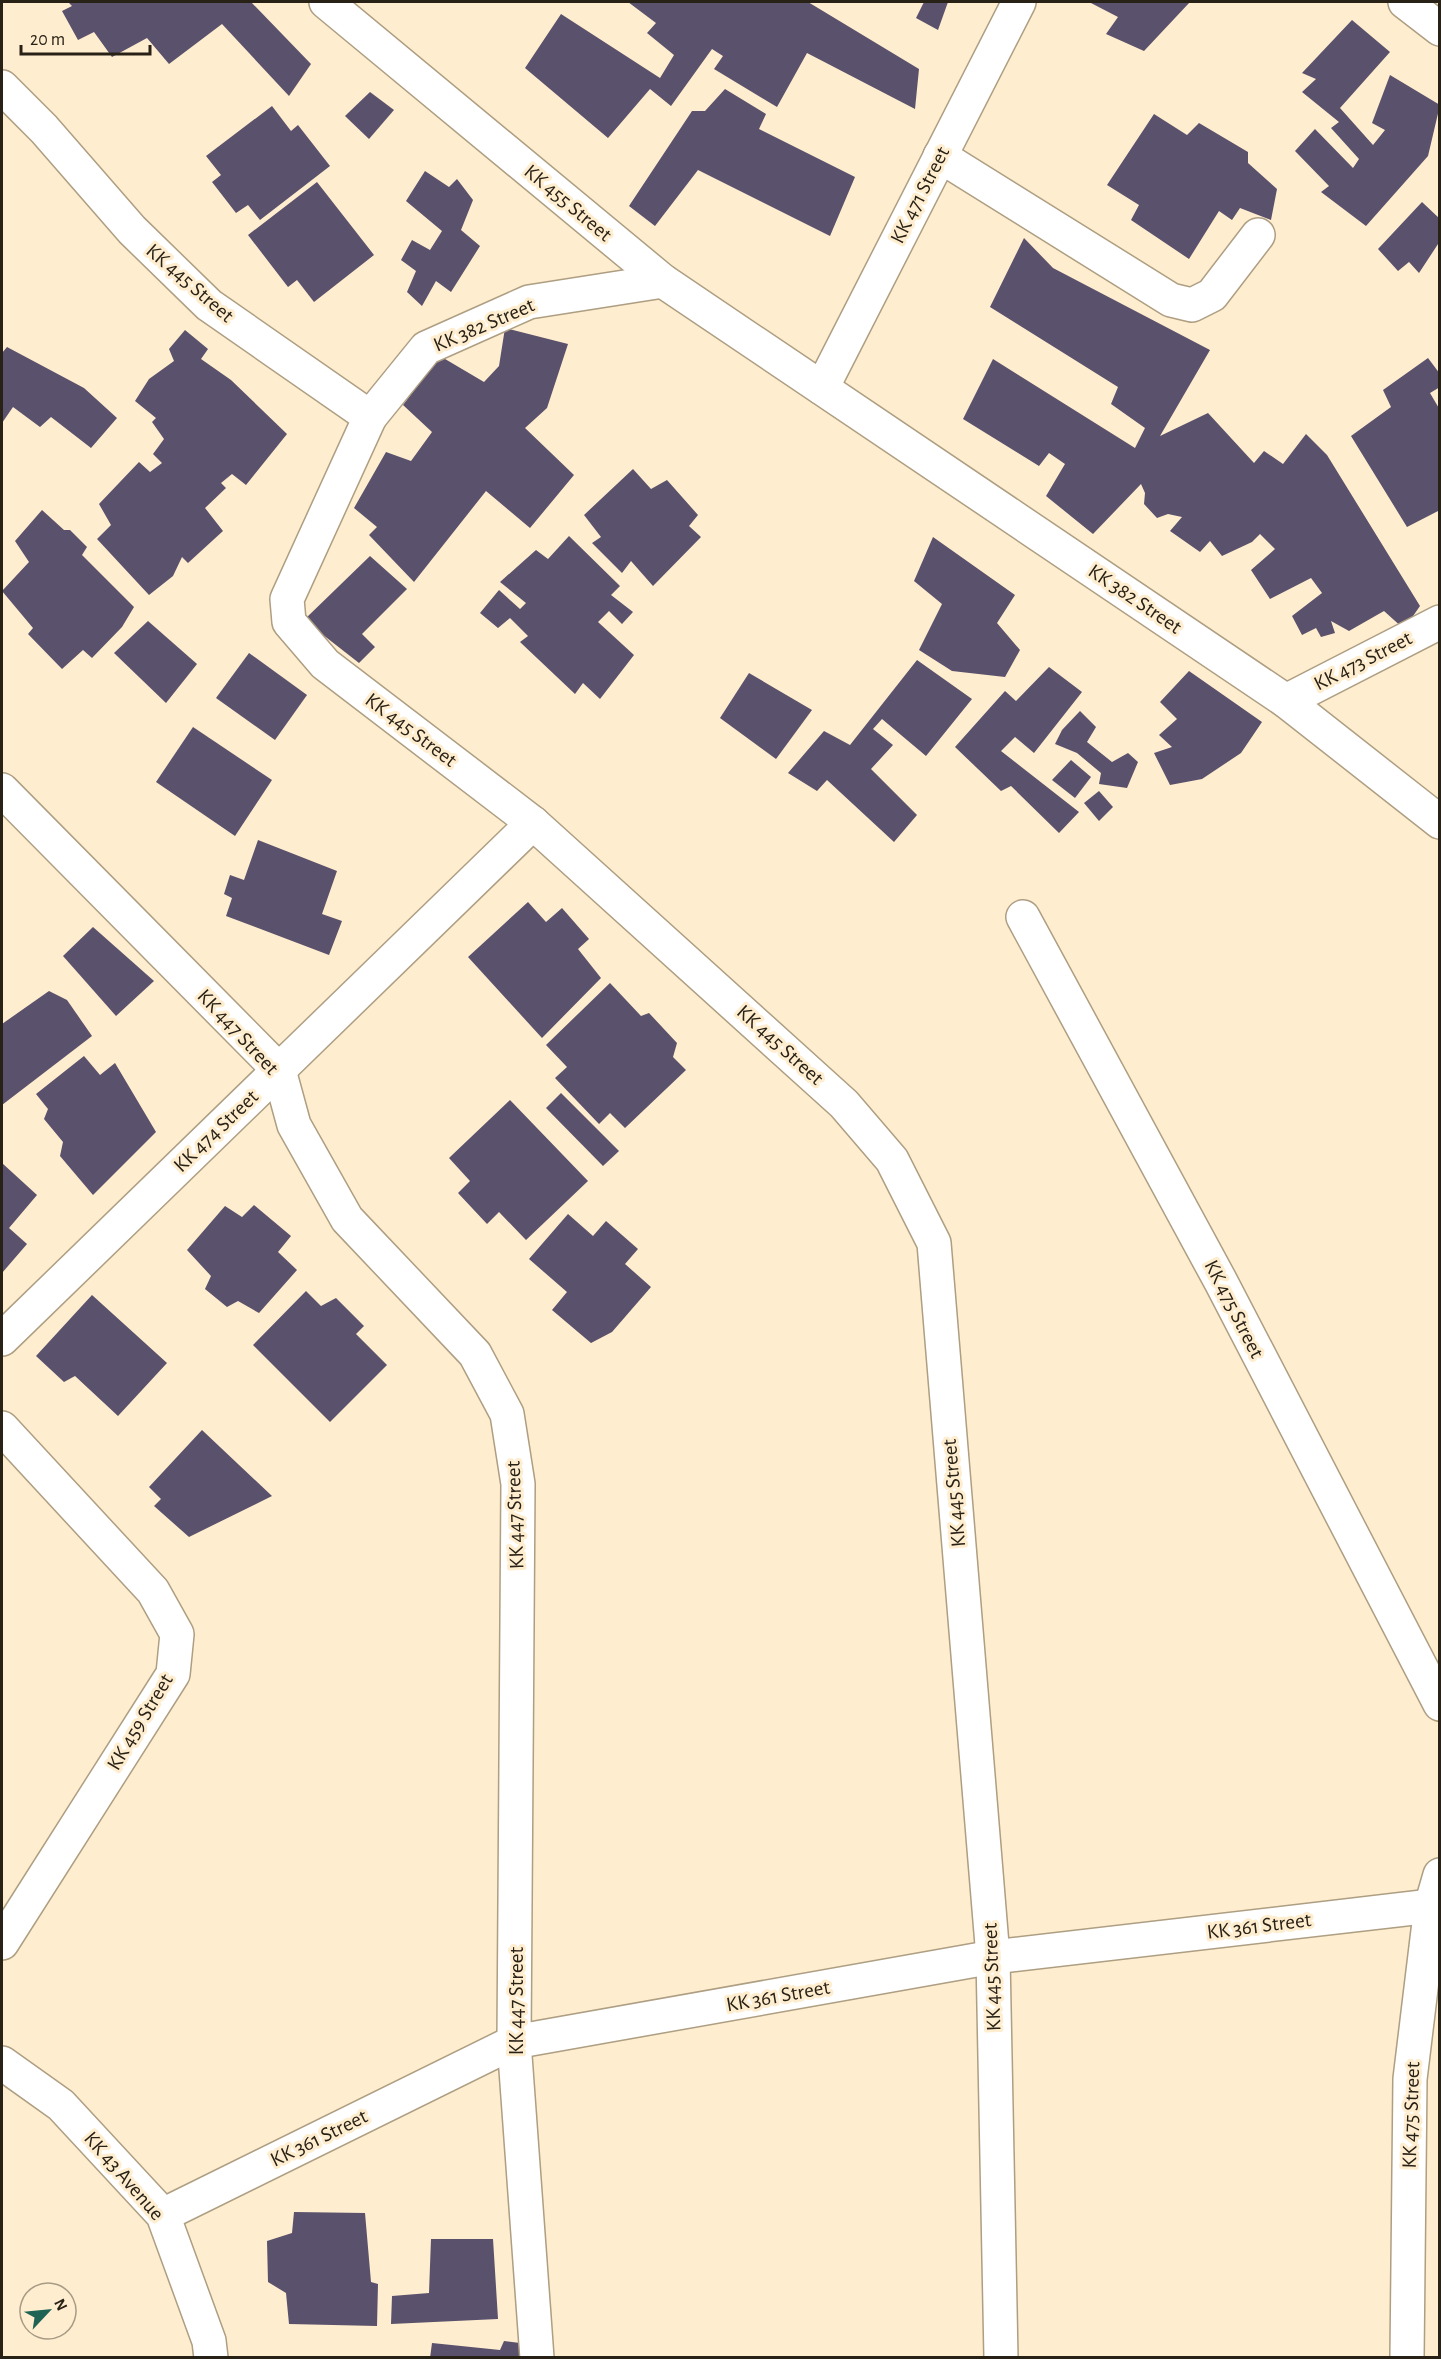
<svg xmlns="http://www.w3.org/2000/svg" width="1441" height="2359" font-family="'Alegreya Sans',sans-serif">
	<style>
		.building { fill: #5a516c }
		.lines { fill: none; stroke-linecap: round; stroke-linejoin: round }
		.minor-casing { stroke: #ae9e82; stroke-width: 36 }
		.minor { stroke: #fff; stroke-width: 33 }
		.labels { text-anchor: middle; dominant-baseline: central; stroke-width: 6; stroke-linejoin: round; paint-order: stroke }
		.street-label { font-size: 21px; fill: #282116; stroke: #feedcf }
	</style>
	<rect width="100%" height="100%" fill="#feedcf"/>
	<g class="building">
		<path d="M68 2H251L311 64 289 96 222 24 169 64 147 38 112 57 94 32 78 40 62 11 72 6Z"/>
		<path d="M628 2H808L919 69 915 109 807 53 777 107 714 69 723 56 712 49 671 106 650 89 608 138 525 68 561 14 660 78 674 55 647 33 656 23Z"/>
		<path d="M924 2H948L938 30 916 18Z"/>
		<path d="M1089 2H1190L1144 51 1106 34 1118 17Z"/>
		<path d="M1352 20 1390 52 1340 108 1373 145 1385 130 1372 123 1390 75 1440 105 1428 156 1366 226 1321 192 1329 186 1295 151 1315 129 1353 168 1359 159 1331 128 1339 122 1302 92 1316 79 1302 73Z"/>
		<path d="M725 89 766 114 759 129 855 177 830 236 698 170 655 226 629 206 692 111H705Z"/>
		<path d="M370 92 394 110 369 139 345 116Z"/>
		<path d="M272 106 291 131 298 125 330 166 260 220 248 205 236 213 212 182 221 175 206 156Z"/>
		<path d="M1154 114 1187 135 1199 123 1248 152V163L1277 189 1271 220 1240 208 1232 220 1219 211 1189 259 1131 220 1139 205 1107 185Z"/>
		<path d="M425 171 449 187 457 179 473 200 461 230 480 246 451 292 436 281 422 306 407 292 416 271 401 260 412 240 430 250 442 231 406 201Z"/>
		<path d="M317 182 374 255 314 302 297 280 288 287 248 235Z"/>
		<path d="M1422 202 1440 219V241L1419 273 1409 262 1398 271 1378 249Z"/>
		<path d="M1024 238 1053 268 1210 350 1160 436 1208 413 1254 463 1264 451 1283 464 1306 434 1327 455 1420 606 1404 629 1384 611 1349 631 1331 621 1335 633 1321 637 1316 628 1302 635 1292 616 1322 593 1311 578 1270 599 1251 570 1275 549 1260 534 1252 542 1222 556 1210 541 1200 552 1170 531 1182 517 1168 514 1157 518 1144 504 1145 493 1141 484 1093 534 1046 496 1065 464 1049 453 1039 466 963 419 993 359 1135 448 1145 428 1111 404 1118 387 990 307Z"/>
		<path d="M505 328 568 344 547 408 525 428 574 475 530 528 486 491 414 582 369 535 377 527 354 508 386 452 411 461 432 432 403 405 440 356 484 382 499 366Z"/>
		<path d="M185 330 208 349 201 359 231 380 287 434 246 485 232 474 221 483 226 488 205 508 223 531 188 563 182 557 173 576 149 595 97 539 111 525 99 504 139 462 150 472 162 463 153 454 164 439 152 422 156 418 135 401 149 379 174 361 169 349Z"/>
		<path d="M7 347 84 388 117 418 91 448 51 417 40 427 13 407 2 423V353Z"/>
		<path d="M1428 358 1440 374V387L1430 393 1440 410V510L1407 527 1351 436 1391 407 1383 390Z"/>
		<path d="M633 469 651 489 667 480 698 515 689 526 701 537 653 586 631 561 622 573 592 543 601 537 584 515Z"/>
		<path d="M42 510 64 530H70L87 547 82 555 134 607 122 627 92 658 83 650 62 669 28 634 33 628 2 591 29 562 15 541Z"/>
		<path d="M569 536 620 586 611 595 633 612 622 624 609 611 598 622 634 655 600 699 583 683 575 694 520 642 528 636 510 618 498 628 480 613 499 590 520 609 526 603 500 582 536 550 548 559Z"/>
		<path d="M933 537 1015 595 997 623 1020 650 1005 677 952 671 919 650 942 604 914 581Z"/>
		<path d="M370 556 407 589 362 634 375 647 359 663 304 620Z"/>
		<path d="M148 621 197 664 166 703 114 653Z"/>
		<path d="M249 653 307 695 275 740 216 698Z"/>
		<path d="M917 660 972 699 926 756 882 719 873 729 893 745 871 769 917 815 894 842 827 780 817 791 788 773 824 731 850 745Z"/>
		<path d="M1049 667 1082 692 1034 753 1015 737 1001 751 1079 812 1059 833 1011 786 1001 791 955 747 1005 691 1016 701Z"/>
		<path d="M1189 671 1262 722 1241 753 1202 779 1170 785 1154 753 1172 747 1159 735 1177 719 1160 702Z"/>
		<path d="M749 673 812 710 776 759 720 718Z"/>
		<path d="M1080 711 1096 727 1087 742 1112 762 1128 753 1138 762 1127 788 1099 784 1101 773 1077 753 1055 744 1062 730Z"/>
		<path d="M193 727 272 780 235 836 156 782Z"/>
		<path d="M1071 760 1091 777 1075 798 1052 780Z"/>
		<path d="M1099 791 1113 807 1099 821 1084 803Z"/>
		<path d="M258 840 337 871 322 914 342 921 329 955 226 916 232 898 224 894 230 875 244 880Z"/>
		<path d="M528 902 546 922 562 908 589 939 578 949 601 978 542 1038 468 957Z"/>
		<path d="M93 927 154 981 116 1016 63 956Z"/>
		<path d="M610 983 641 1016 649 1013 677 1043 673 1057 686 1070 625 1128 610 1113 599 1124 555 1078 567 1067 546 1045Z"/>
		<path d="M49 991 67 1000 92 1036 2 1105V1024Z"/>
		<path d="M84 1056 100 1075 115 1063 156 1132 93 1195 60 1156 63 1142 44 1119 48 1109 36 1094Z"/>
		<path d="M561 1093 619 1151 603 1166 546 1108Z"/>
		<path d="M510 1100 588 1181 526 1240 499 1212 487 1224 458 1193 470 1181 449 1158Z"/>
		<path d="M2 1163 37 1195 9 1228 27 1244 2 1273Z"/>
		<path d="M254 1205 291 1236 278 1252 297 1270 259 1313 238 1301 227 1307 205 1289 211 1276 187 1250 225 1206 242 1217Z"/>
		<path d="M568 1214 593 1236 606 1221 638 1249 625 1264 651 1287 612 1332 591 1343 552 1310 567 1292 529 1259Z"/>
		<path d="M306 1291 321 1306 336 1298 364 1326 356 1334 387 1365 330 1422 253 1345Z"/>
		<path d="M92 1295 167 1363 118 1416 75 1376 64 1382 36 1356Z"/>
		<path d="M202 1430 272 1496 189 1537 154 1506 161 1499 149 1487Z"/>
		<path d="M294 2212 365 2213 371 2282 378 2284 377 2326 289 2324 286 2293 268 2282 267 2241 292 2233Z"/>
		<path d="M431 2239H493L498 2319 391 2324 392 2296 429 2293Z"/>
		<path d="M504 2341 528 2344V2358H430L432 2343 500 2350Z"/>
	</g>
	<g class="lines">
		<defs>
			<g id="minor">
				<path d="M326 2 663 281 1286 701 1440 822"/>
				<path d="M1405 2 1440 29"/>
				<path d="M2 87 44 129 132 230 209 305 370 417 287 599 289 622 325 664 533 823 844 1104 892 1160 934 1243 993 1957 1001 2358"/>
				<path d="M940 156 1171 300 1192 305 1212 295 1258 235"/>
				<path d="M822 388 1019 2"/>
				<path d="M370 417 426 348 529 302 663 281"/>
				<path d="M1286 701 1440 622"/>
				<path d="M2 790 279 1070 294 1125 347 1219 475 1354 507 1414 518 1484 514 2042 537 2358"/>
				<path d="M1023 917 1221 1282 1440 1704"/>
				<path d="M2 1339 533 823"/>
				<path d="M2 1428 153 1591 177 1634 173 1674 2 1943"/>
				<path d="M2 2063 61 2105 163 2215 209 2341 211 2358"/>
				<path d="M163 2215 514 2042 993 1957 1431 1906"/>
				<path d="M1407 2358 1410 2079 1431 1906 1440 1875"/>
			</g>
		</defs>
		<use href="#minor" class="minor-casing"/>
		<use href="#minor" class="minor"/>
	</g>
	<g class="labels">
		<g class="street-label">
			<text transform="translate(920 195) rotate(-63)">KK 471 Street</text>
			<text transform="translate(568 203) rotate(40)">KK 455 Street</text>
			<text transform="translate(190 283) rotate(41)">KK 445 Street</text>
			<text transform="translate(484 325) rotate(-23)">KK 382 Street</text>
			<text transform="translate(1135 599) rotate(34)">KK 382 Street</text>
			<text transform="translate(1363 661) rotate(-27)">KK 473 Street</text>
			<text transform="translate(411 730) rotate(37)">KK 445 Street</text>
			<text transform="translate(238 1032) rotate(47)">KK 447 Street</text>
			<text transform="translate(780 1045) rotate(42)">KK 445 Street</text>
			<text transform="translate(216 1131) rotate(-44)">KK 474 Street</text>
			<text transform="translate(1234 1309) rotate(63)">KK 475 Street</text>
			<text transform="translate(954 1493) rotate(-95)">KK 445 Street</text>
			<text transform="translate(515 1515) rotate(-92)">KK 447 Street</text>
			<text transform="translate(140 1722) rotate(-59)">KK 459 Street</text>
			<text transform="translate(1259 1926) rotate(-7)">KK 361 Street</text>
			<text transform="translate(992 1977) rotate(-92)">KK 445 Street</text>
			<text transform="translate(778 1996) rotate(-10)">KK 361 Street</text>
			<text transform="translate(516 2001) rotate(-90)">KK 447 Street</text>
			<text transform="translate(1411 2115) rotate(-88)">KK 475 Street</text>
			<text transform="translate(319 2138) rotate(-26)">KK 361 Street</text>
			<text transform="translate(124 2176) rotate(49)">KK 43 Avenue</text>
		</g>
	</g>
	<rect width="1441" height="2359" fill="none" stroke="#282116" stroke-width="6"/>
	<g transform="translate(48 2311) rotate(64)"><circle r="28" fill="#feedcf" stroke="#a89b85" stroke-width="1.5"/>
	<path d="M0-4.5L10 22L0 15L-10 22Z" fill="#1e6354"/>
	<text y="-9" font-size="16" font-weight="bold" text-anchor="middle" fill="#282116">N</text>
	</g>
	<path d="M21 45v9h129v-9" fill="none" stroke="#282116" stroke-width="3"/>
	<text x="30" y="45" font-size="18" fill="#282116" stroke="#feedcf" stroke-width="4.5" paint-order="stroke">20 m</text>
</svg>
